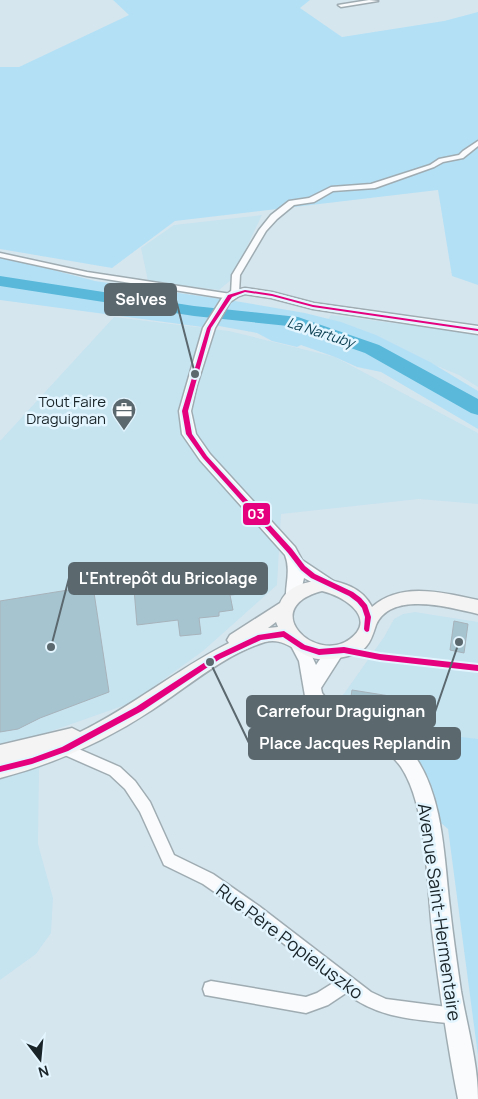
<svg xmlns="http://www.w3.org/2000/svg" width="478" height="1099" font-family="Manrope,sans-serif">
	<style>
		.built { fill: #c6e3f0 }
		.green { fill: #b4e0f5 }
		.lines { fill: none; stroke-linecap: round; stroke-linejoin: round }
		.river { fill: #5ab8da; fill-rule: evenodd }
		.building { fill: #a6c4d0; stroke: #a7b3ba }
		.minor-casing { stroke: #9facb2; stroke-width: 3 }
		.tertiary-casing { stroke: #9facb2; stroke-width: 3 }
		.secondary-casing { stroke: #9facb2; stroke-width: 3 }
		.minor { fill: #f9fbfc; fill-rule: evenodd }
		.tertiary { fill: #f9fbfc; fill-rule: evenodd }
		.secondary { fill: #f4f4f4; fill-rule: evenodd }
		.bus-1-casing { stroke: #e3f5fe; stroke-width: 4 }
		.bus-1 { fill: #e5007d; fill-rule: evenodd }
		.labels { text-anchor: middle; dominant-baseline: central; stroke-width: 5; stroke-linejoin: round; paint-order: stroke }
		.far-water-label { font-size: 14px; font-style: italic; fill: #083d50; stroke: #e3f5fe }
		.poi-label { font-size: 15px; fill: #192429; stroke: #e3f5fe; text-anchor: end }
		.near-street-label { font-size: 18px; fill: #192429; stroke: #e3f5fe }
		.leader { fill: none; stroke: #5b686e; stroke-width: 2 }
		.callout-dot { fill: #5b686e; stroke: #e3f5fe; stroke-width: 2 }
		.callout { fill: #5b686e; stroke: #5b686e; stroke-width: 2 }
		.callout-label { font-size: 16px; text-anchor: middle; font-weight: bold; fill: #fff }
		.line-badge { stroke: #e3f5fe; stroke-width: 2 }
		.badge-label { font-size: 14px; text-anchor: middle; font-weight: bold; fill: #fff }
	</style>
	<rect width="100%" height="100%" fill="#d6e6ee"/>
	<g class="built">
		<path d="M262 215 231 280 219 290 148 281 141 248 174 225Z"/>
		<path d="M331 315 478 334V387L459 375 327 321Z"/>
		<path d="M114 317 229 331 335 357 478 433V504L419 499 281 514 277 585 203 651 131 703 46 733 48 762 39 769 38 844 53 898 51 933 36 954 0 980V441Z"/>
		<path d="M415 612 478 622V749L413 739 336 705 384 637 394 619 403 614Z"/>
	</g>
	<g class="green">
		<path d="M113 0H310L300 8 342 37 444 21 478 12V285L452 276 438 190 175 221 112 268 0 249V67H19L129 15Z"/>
		<path d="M0 256 95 281 235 301 305 313 341 322 376 335 430 362 478 391V429L381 372 357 367 335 357 301 345 297 347 272 341 257 333 219 326 202 327 0 300Z"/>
		<path d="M427 733 478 739V1056L448 829 441 823 425 779 408 748 413 739Z"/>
	</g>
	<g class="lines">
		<path class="river" d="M0 276 194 306 298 317 379 345 478 399V415L471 413 365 353 288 326 194 316 0 286Z"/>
	</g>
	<g class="building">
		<path d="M246 563 251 593 230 595 233 610 219 612V616L199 618 201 634 180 636 178 620 137 625 133 577Z"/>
		<path d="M93 586 109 692 40 718 18 729 0 732V601Z"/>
		<path d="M454 621 468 624 464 653 450 650Z"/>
		<path d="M352 690 396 697 395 711 350 703Z"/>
	</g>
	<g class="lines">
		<defs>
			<g id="minor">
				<path d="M369 0 378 1 341 7 338 5Z"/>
				<path d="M478 141V146L463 158 443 162 434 167 375 188 333 191 314 202 294 205 277 219 266 231 240 275 239 293 230 299 87 276 0 257V253L87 272 231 294 232 275 259 230 271 215 289 201 309 198 331 187 371 184 430 165 439 159 459 155 463 151Z"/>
				<path d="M65 743 120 767 135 781 150 802 174 855 213 874 259 906 371 992 386 999 455 1008 461 1010 463 1016 461 1022 455 1024C415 1019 379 1019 346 993L328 1005 306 1013 205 995 203 989 205 983 211 981 306 997 317 993 333 983 249 916 203 884 164 865 140 812 125 789 110 775 60 753 58 749 60 745Z"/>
			</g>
			<g id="tertiary">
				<path d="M245 288 272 292 314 303 478 326V334L313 309 271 298 245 294 239 296 230 302 215 328 197 385 191 411 196 434 210 454 295 547 302 560 335 582 338 586 335 590 330 592 304 578 299 600 293 602 287 600C283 592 292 572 285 555L200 460 182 434 179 411 203 328 222 298 231 291Z"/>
				<path d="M297 635 303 637 316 665C323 655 329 643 342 647L344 652 321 688 322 693 328 701C356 716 394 729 414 755 444 797 444 859 450 908 453 936 457 963 461 991 467 1026 478 1063 478 1099H458C447 1043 439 987 432 930 427 884 427 806 401 767 382 740 344 727 316 711L305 696 299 661 289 642 291 637Z"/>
			</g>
			<path id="secondary" d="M322 579C342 582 362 587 372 607 402 581 443 593 478 600V614C452 608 391 590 376 625 372 637 369 649 355 654 342 658 331 660 318 659 298 656 286 636 265 642 223 655 188 687 152 710 105 741 54 764 0 778V745L72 728 80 732C132 707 177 669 229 643L227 640 230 635 280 603C288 585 305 583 322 579ZM322 591C344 596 378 618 350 639 315 665 257 608 322 591ZM276 622 278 627 268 628Z"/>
		</defs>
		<use href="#minor" class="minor-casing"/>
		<use href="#tertiary" class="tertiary-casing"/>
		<use href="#secondary" class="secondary-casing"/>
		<use href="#minor" class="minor"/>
		<use href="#tertiary" class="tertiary"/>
		<use href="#secondary" class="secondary"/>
		<defs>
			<g id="bus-1">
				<path d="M245 290 272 294 313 305 478 329V331L313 307 272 296 245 292 232 297 211 328 188 411 192 434 207 456 292 549 305 566 315 574 353 592 361 598 367 605 371 617 369 631 367 632 365 631 364 629 365 617 362 608 357 602 349 596 311 578 301 570 288 553 203 458 186 434 182 411 207 328 228 295Z"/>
				<path d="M284 631 305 645 319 649 344 647 380 654 478 665V671L380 660 344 653 319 655 301 649 283 637 261 640 220 659 142 711 68 751 32 764 0 772V766L32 758 62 747 136 707 216 655 258 635Z"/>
			</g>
		</defs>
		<use href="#bus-1" class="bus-1-casing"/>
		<use href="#bus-1" class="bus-1"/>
	</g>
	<defs>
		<symbol id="office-pin" viewBox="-11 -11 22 30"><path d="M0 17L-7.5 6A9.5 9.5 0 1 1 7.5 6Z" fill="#5b686e" stroke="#e3f5fe"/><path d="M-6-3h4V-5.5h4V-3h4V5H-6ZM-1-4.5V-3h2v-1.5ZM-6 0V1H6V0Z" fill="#fff"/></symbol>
	</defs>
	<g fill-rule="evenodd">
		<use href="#office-pin" x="110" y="396" width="28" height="38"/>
	</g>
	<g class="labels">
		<g class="far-water-label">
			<text transform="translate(321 332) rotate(18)">La Nartuby</text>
		</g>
		<g class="poi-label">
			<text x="106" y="401">Tout Faire<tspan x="106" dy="17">Draguignan</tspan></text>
		</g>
		<g class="near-street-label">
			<text transform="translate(440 912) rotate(82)">Avenue Saint-Hermentaire</text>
			<text transform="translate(290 941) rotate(37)">Rue Père Popieluszko</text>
		</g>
	</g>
	<path class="leader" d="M195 374L176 300M51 647L69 578M459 642L435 712M210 662L249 743"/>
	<g class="callout-dot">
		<circle cx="195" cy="374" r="5"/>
		<circle cx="51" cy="647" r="5"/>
		<circle cx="459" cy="642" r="5"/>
		<circle cx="210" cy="662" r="5"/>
	</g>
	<g class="callout">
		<rect x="105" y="284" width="71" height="31" rx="5"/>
		<rect x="69" y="563" width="198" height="31" rx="5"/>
		<rect x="247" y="696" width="188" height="31" rx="5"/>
		<rect x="249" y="728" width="211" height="31" rx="5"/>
	</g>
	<g class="callout-label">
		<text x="141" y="305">Selves</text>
		<text x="168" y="584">L'Entrepôt du Bricolage</text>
		<text x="341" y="717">Carrefour Draguignan</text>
		<text x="355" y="749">Place Jacques Replandin</text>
	</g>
	<rect class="line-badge" x="242" y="502" width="29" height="24" rx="5" fill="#e5007d"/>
	<g class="badge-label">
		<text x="256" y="519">03</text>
	</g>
	<g transform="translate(40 1059) rotate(164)" stroke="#e3f5fe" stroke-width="4" paint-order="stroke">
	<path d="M0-4L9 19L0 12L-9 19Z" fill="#192429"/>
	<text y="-8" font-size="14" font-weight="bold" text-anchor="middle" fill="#192429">N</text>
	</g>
</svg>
